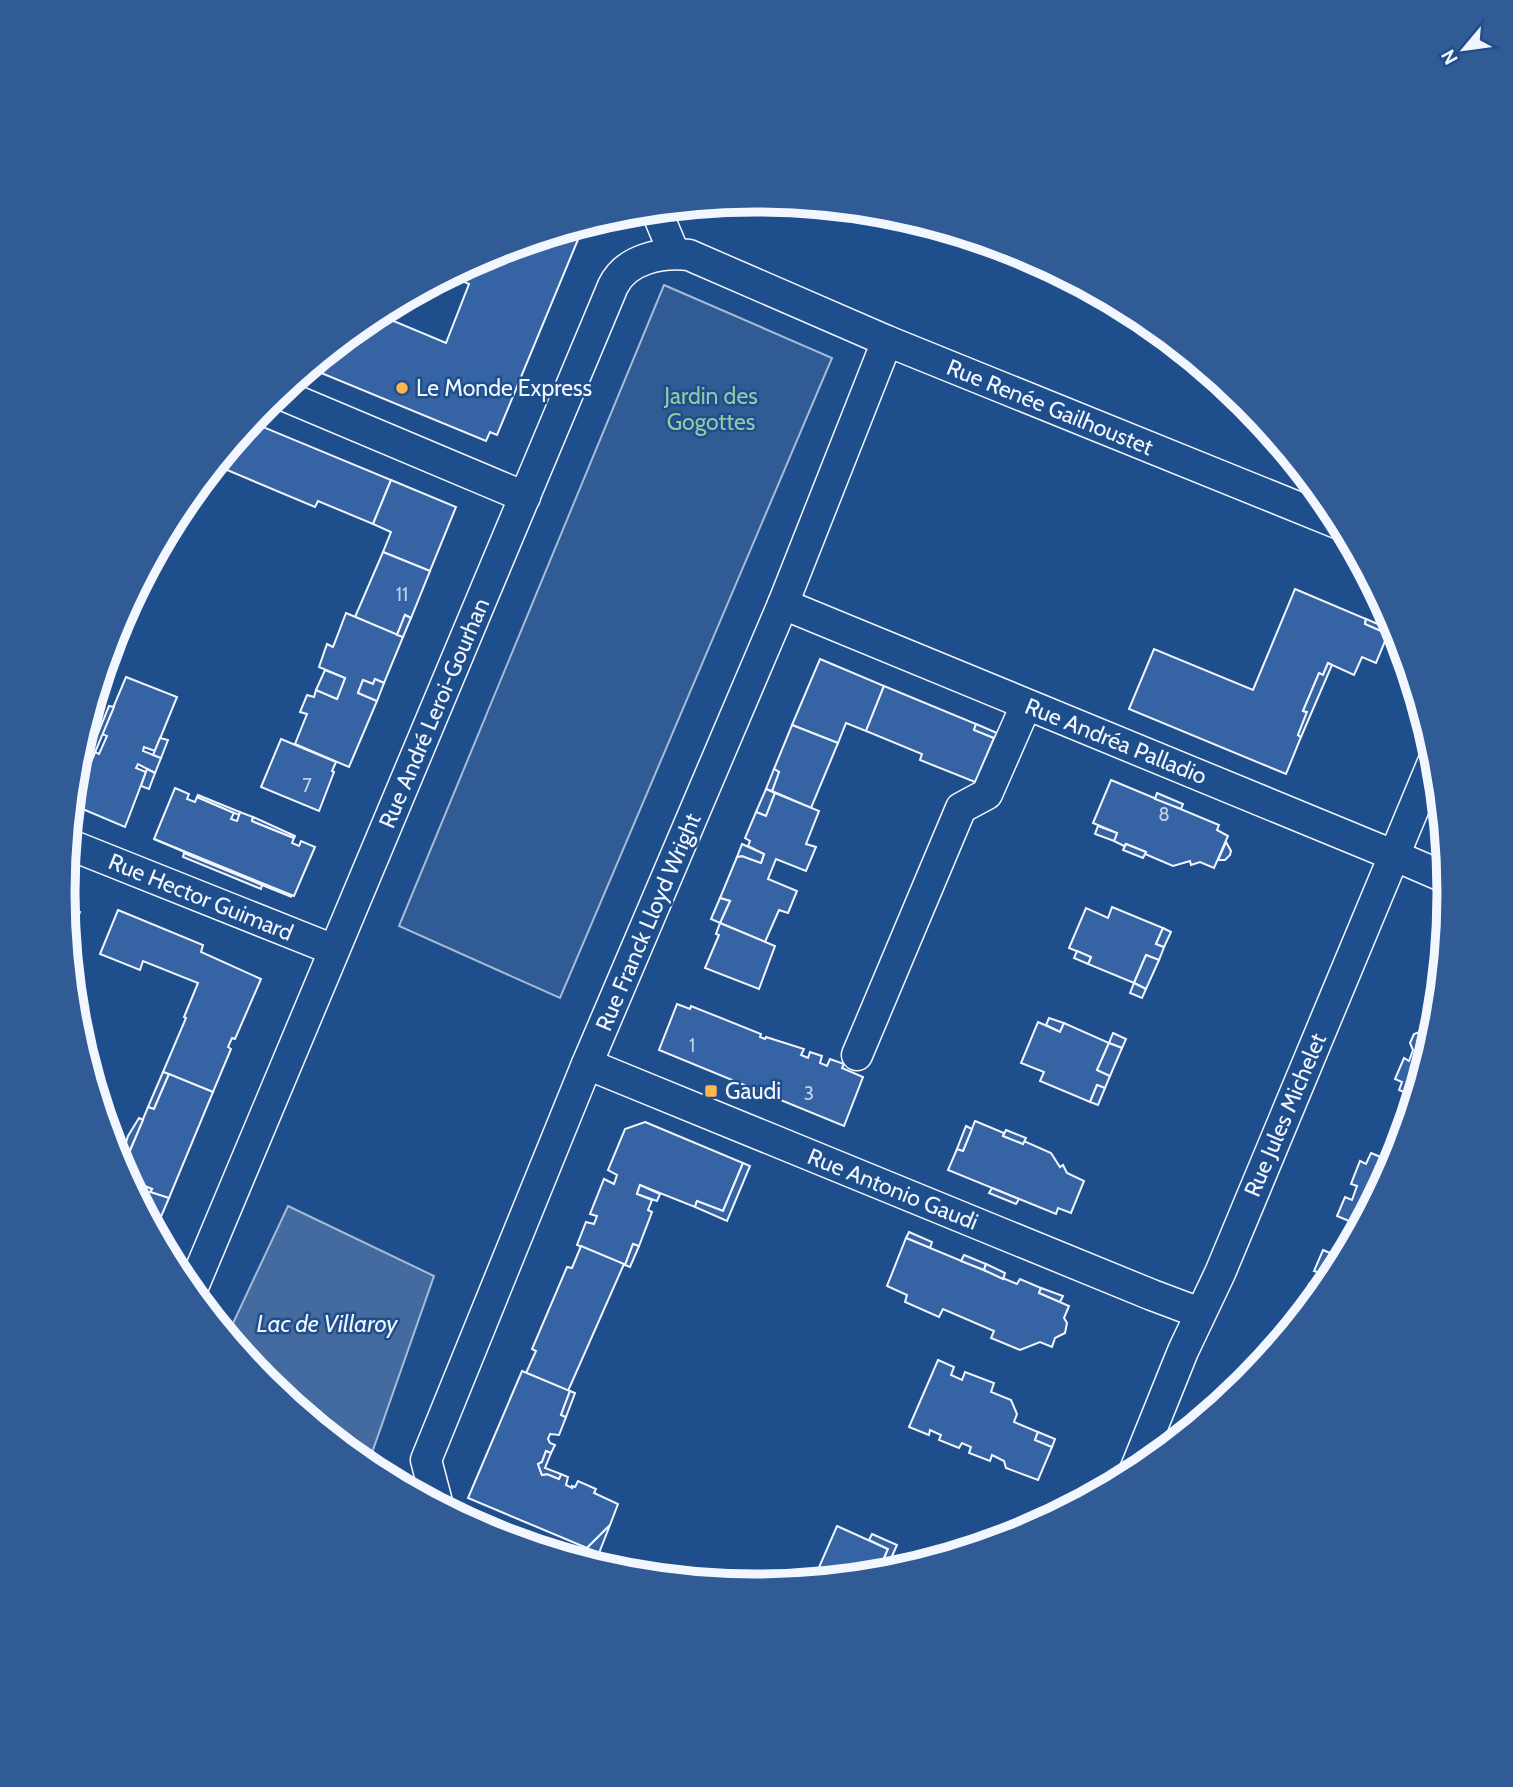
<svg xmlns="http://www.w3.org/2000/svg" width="1513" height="1787" font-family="Cabin,sans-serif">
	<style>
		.built { fill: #305b95; stroke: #a8bbd7; stroke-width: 2 }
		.water { fill: #446ba0; stroke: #a8bbd7; stroke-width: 2 }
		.building { fill: #3563a3; stroke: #f2f6ff; stroke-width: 2 }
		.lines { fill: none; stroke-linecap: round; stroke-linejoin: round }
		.minor-casing { stroke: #f2f6ff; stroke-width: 33 }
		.minor { stroke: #1f4e8c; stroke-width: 30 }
		.poi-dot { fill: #ffb74d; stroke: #1f4e8c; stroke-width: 2.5 }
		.labels { text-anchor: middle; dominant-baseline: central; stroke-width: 5; stroke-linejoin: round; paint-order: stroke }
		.number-label { font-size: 19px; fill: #c3d1e8 }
		.poi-label { font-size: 23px; fill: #f2f6ff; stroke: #1f4e8c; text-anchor: start }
		.park-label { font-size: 23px; fill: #97c8a6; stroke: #1f4e8c }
		.street-label { font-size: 23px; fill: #f2f6ff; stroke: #1f4e8c }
		.water-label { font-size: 24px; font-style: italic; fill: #f2f6ff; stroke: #1f4e8c }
		.rim { fill: none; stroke: #f2f6ff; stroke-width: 9 }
	</style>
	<rect width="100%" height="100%" fill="#1f4e8c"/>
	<path class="built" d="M664 285 832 358 560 998 399 926Z"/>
	<path class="water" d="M288 1206 434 1276 367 1467 266 1384 227 1336Z"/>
	<g class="building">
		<path d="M584 225 497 435 490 432 486 441 309 368 372 317 380 312 379 315 446 343 469 284 449 275 491 253Z"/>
		<path d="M251 422 391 480 373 524 318 501 315 507 227 470 243 432Z"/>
		<path d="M391 480 456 507 430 571 383 552 391 532 373 524Z"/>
		<path d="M383 552 430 571 411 618 405 615 397 635 355 617Z"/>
		<path d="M1295 589 1366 619 1365 624 1388 634 1376 663 1362 657 1354 675 1328 663 1323 675 1319 673 1303 711 1307 712 1298 735 1301 737 1286 774 1129 709 1154 649 1253 690Z"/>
		<path d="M346 613 403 637 384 683 375 679 373 684 363 680 358 693 377 701 349 767 295 744 307 714 300 712 307 695 314 697 316 690 337 699 345 678 319 667 327 644 333 647Z"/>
		<path d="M405 615 411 618 403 637 397 635Z"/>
		<path d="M1366 619 1390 629 1388 634 1365 624Z"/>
		<path d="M820 659 884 686 866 731 846 723 838 743 792 725Z"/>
		<path d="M1328 663 1332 665 1301 737 1298 735 1307 712 1303 711 1319 673 1323 675Z"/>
		<path d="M325 670 345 678 337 699 316 690Z"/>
		<path d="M126 677 177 697 155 751 144 747 143 751 161 758 155 773 138 764 136 768 146 772 125 827 73 805 95 752 99 754 107 736 102 734Z"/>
		<path d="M375 679 384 683 377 701 358 693 363 680 373 684Z"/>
		<path d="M884 686 976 724 974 730 994 738 975 782 920 760 922 754 866 731Z"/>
		<path d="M109 706 114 707 86 774 82 773Z"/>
		<path d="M976 724 997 733 994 738 974 730Z"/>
		<path d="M792 725 838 743 811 808 772 791 779 772 774 769Z"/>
		<path d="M160 738 168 740 161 758 153 755Z"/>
		<path d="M281 739 336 762 332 771 334 772 319 811 261 787Z"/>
		<path d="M147 769 155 773 149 789 141 786Z"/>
		<path d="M774 769 779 772 772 791 766 789Z"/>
		<path d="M1111 780 1219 825 1217 830 1228 836 1214 868 1200 862 1191 865 1190 861 1173 866 1145 854 1146 852 1126 844 1124 846 1114 841 1117 833 1093 823Z"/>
		<path d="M175 788 189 794 187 799 195 802 197 797 234 813 231 819 237 821 240 812 253 817 252 821 294 838 292 843 299 846 301 841 315 847 294 896 154 839Z"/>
		<path d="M766 789 775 793 766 816 756 812Z"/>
		<path d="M775 793 819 811 806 844 816 847 806 871 776 859 768 879 797 891 788 913 779 910 765 942 720 923 730 901 720 898 737 857 742 856 761 863 764 854 748 846 750 841 745 838 756 812 766 816Z"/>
		<path d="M1157 793 1183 804 1181 809 1155 799Z"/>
		<path d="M198 795 240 812 239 815 197 797Z"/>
		<path d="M253 817 295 836 294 838 252 821Z"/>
		<path d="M1098 826 1117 833 1114 841 1095 834Z"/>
		<path d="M154 839 292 897 262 885Z"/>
		<path d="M1226 842 1231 851 1230 855 1225 860H1218Z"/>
		<path d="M742 844 764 854 761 863 742 856 737 857Z"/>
		<path d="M1126 844 1146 852 1143 858 1123 850Z"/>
		<path d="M184 853 262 885 261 889 183 857Z"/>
		<path d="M720 898 730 901 720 923 711 919Z"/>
		<path d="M64 905 80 912 68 941Z"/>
		<path d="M1112 907 1163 928 1156 944 1164 947 1159 960 1146 955 1134 983 1088 964 1091 957 1069 948 1086 908 1108 918Z"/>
		<path d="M118 910 203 945 201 952 261 979 235 1039 232 1038 228 1047 231 1049 213 1092 163 1072 186 1018 184 1017 198 983 143 961 140 970 100 954Z"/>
		<path d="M720 923 775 946 759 989 705 968 719 935 716 934Z"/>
		<path d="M1163 928 1171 932 1164 947 1156 944Z"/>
		<path d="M1077 951 1091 957 1088 964 1074 958Z"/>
		<path d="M1146 955 1159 960 1146 989 1134 983Z"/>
		<path d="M1134 983 1146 989 1142 998 1130 993Z"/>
		<path d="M677 1004 690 1009 691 1006 761 1034 760 1037 765 1039 766 1037 804 1049 801 1055 808 1058 810 1052 822 1056 820 1063 827 1066 830 1059 844 1064 842 1068 863 1077 844 1126 659 1050Z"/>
		<path d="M1049 1018 1064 1023 1060 1032 1046 1025Z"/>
		<path d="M1038 1022 1060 1032 1064 1023 1109 1043 1097 1070 1110 1076 1105 1088 1097 1085 1090 1102 1040 1081 1044 1072 1021 1063Z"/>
		<path d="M1434 1026 1437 1029 1416 1097 1399 1090 1402 1082 1395 1079 1404 1058 1409 1061 1413 1050 1410 1043 1414 1034 1422 1031 1431 1035Z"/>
		<path d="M1113 1033 1126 1039 1122 1048 1109 1043Z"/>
		<path d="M1109 1043 1122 1048 1110 1076 1097 1070Z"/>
		<path d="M163 1072 169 1074 154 1109 148 1107Z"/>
		<path d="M169 1074 213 1092 169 1198 150 1192 152 1189 142 1185 140 1189 131 1187 122 1170 148 1107 154 1109Z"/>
		<path d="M1097 1085 1105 1088 1098 1105 1090 1102Z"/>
		<path d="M139 1118 143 1120 124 1164 120 1163 128 1136Z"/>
		<path d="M975 1121 1004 1133 1003 1136 1023 1144 1024 1141 1051 1153 1060 1167 1063 1165 1067 1173 1084 1181 1071 1213 1058 1208 1056 1214 948 1170 957 1149 963 1151Z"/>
		<path d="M645 1122 743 1163 723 1211 697 1201 695 1207 640 1185 637 1194 652 1200 648 1210 652 1212 639 1246 633 1244 625 1265 577 1245 586 1222 594 1224 597 1216 590 1214 604 1179 614 1184 617 1175 608 1170 625 1129Z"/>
		<path d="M966 1126 972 1129 963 1151 957 1149Z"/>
		<path d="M1006 1130 1026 1138 1023 1144 1003 1136Z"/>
		<path d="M1371 1153 1395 1163 1361 1226 1337 1216 1345 1197 1352 1200 1357 1186 1351 1184 1360 1161 1366 1164Z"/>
		<path d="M743 1163 750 1166 727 1221 695 1207 697 1201 723 1211Z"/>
		<path d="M142 1185 152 1189 150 1192 169 1198 160 1219 144 1212 131 1187 140 1189Z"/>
		<path d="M640 1185 660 1194 657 1201 637 1194Z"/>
		<path d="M992 1188 1019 1199 1016 1204 989 1193Z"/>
		<path d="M1350 1222 1361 1226 1344 1259 1336 1256Z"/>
		<path d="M909 1232 932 1242 930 1248 906 1238Z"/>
		<path d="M906 1238 1017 1284 1020 1279 1041 1288 1039 1293 1069 1306 1064 1318 1067 1323 1065 1333 1055 1338 1052 1347 1040 1342 1020 1350 991 1338 994 1331 943 1309 939 1317 905 1302 907 1295 887 1286Z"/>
		<path d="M633 1244 639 1246 630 1267 625 1265Z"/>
		<path d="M581 1246 624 1264 568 1391 526 1373 536 1351 532 1349 567 1267 572 1268Z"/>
		<path d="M1323 1250 1344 1259 1333 1279 1304 1314 1307 1308 1300 1305 1309 1284 1316 1287 1321 1273 1314 1271Z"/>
		<path d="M964 1255 986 1264 984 1270 961 1261Z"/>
		<path d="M986 1264 1005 1273 1003 1279 984 1270Z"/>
		<path d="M1041 1288 1063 1296 1060 1302 1039 1293Z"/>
		<path d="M938 1360 954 1367 951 1375 962 1380 965 1372 994 1383 991 1392 1011 1400 1017 1414 1014 1422 1038 1432 1035 1440 1052 1447 1038 1480 1006 1468 1004 1461 992 1455 990 1461 969 1453 971 1447 962 1443 959 1448 939 1440 941 1435 930 1430 929 1435 909 1427Z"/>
		<path d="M522 1371 570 1391 561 1415 566 1417 559 1435 550 1434 548 1439 550 1443 555 1445 551 1453 546 1451 542 1462 538 1464 542 1475 547 1474 559 1479 561 1474 568 1477 566 1485 572 1488V1486L575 1487 578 1481 596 1489 594 1493 618 1504 610 1525 587 1548 468 1498Z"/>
		<path d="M570 1391 575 1393 566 1417 561 1415Z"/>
		<path d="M1038 1432 1055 1439 1052 1447 1035 1440Z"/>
		<path d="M546 1451 551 1453 545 1468 561 1474 559 1479 547 1474 542 1475 538 1464 542 1462Z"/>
		<path d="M610 1525 599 1553 587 1548Z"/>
		<path d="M837 1526 888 1549 877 1575 813 1581Z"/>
		<path d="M872 1534 897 1545 884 1574 877 1575 888 1549 869 1540Z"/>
	</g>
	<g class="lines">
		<defs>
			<g id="minor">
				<path d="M656 210 674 253"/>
				<path d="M278 393 525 497"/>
				<path d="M783 604 1393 855 1449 879"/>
				<path d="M68 844 334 950"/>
				<path d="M857 1055 961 808 987 794 1026 705"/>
				<path d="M587 1064 1152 1295 1200 1313"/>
				<path d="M191 1292 613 286C626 259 661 252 689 255L887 341 1342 525"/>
				<path d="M1133 1475 1183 1351 1220 1273 1436 755"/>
				<path d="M438 1506 426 1460 587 1064 783 604 887 341"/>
			</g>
		</defs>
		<use href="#minor" class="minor-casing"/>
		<use href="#minor" class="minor"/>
	</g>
	<g class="poi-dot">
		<circle cx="402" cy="388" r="7"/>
		<rect x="704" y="1084" width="14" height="14" rx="3.5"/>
	</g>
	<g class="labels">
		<g class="number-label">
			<text x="402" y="594">11</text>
			<text x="307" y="785">7</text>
			<text x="1164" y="814">8</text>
			<text x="692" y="1045">1</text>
			<text x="809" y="1093">3</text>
		</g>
		<g class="poi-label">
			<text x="416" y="388">Le Monde Express</text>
			<text x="725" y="1091">Gaudi</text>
		</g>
		<g class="park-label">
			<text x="711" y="396">Jardin des<tspan x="711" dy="26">Gogottes</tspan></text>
		</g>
		<g class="street-label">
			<text transform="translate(1050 407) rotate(22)">Rue Renée Gailhoustet</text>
			<text transform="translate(434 713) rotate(-67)">Rue André Leroi-Gourhan</text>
			<text transform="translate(1116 741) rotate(22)">Rue Andréa Palladio</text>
			<text transform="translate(201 897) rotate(22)">Rue Hector Guimard</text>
			<text transform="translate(648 922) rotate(-67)">Rue Franck Lloyd Wright</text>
			<text transform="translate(1285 1115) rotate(-67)">Rue Jules Michelet</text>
			<text transform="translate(893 1189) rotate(22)">Rue Antonio Gaudi</text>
		</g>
		<g class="water-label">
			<text x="327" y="1323">Lac de Villaroy</text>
		</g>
	</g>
	<path d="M0 0H1513V1787H0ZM75 893a681 681 0 1 1 1362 0a681 681 0 1 1-1362 0Z" fill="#305b95" fill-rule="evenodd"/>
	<path class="rim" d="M75 893a681 681 0 1 1 1362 0a681 681 0 1 1-1362 0Z"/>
	<g transform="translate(1464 49) rotate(241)" stroke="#1f4e8c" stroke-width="5" paint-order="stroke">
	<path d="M0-5L12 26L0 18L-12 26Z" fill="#f2f6ff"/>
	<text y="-10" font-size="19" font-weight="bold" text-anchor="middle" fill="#f2f6ff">N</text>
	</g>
</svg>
